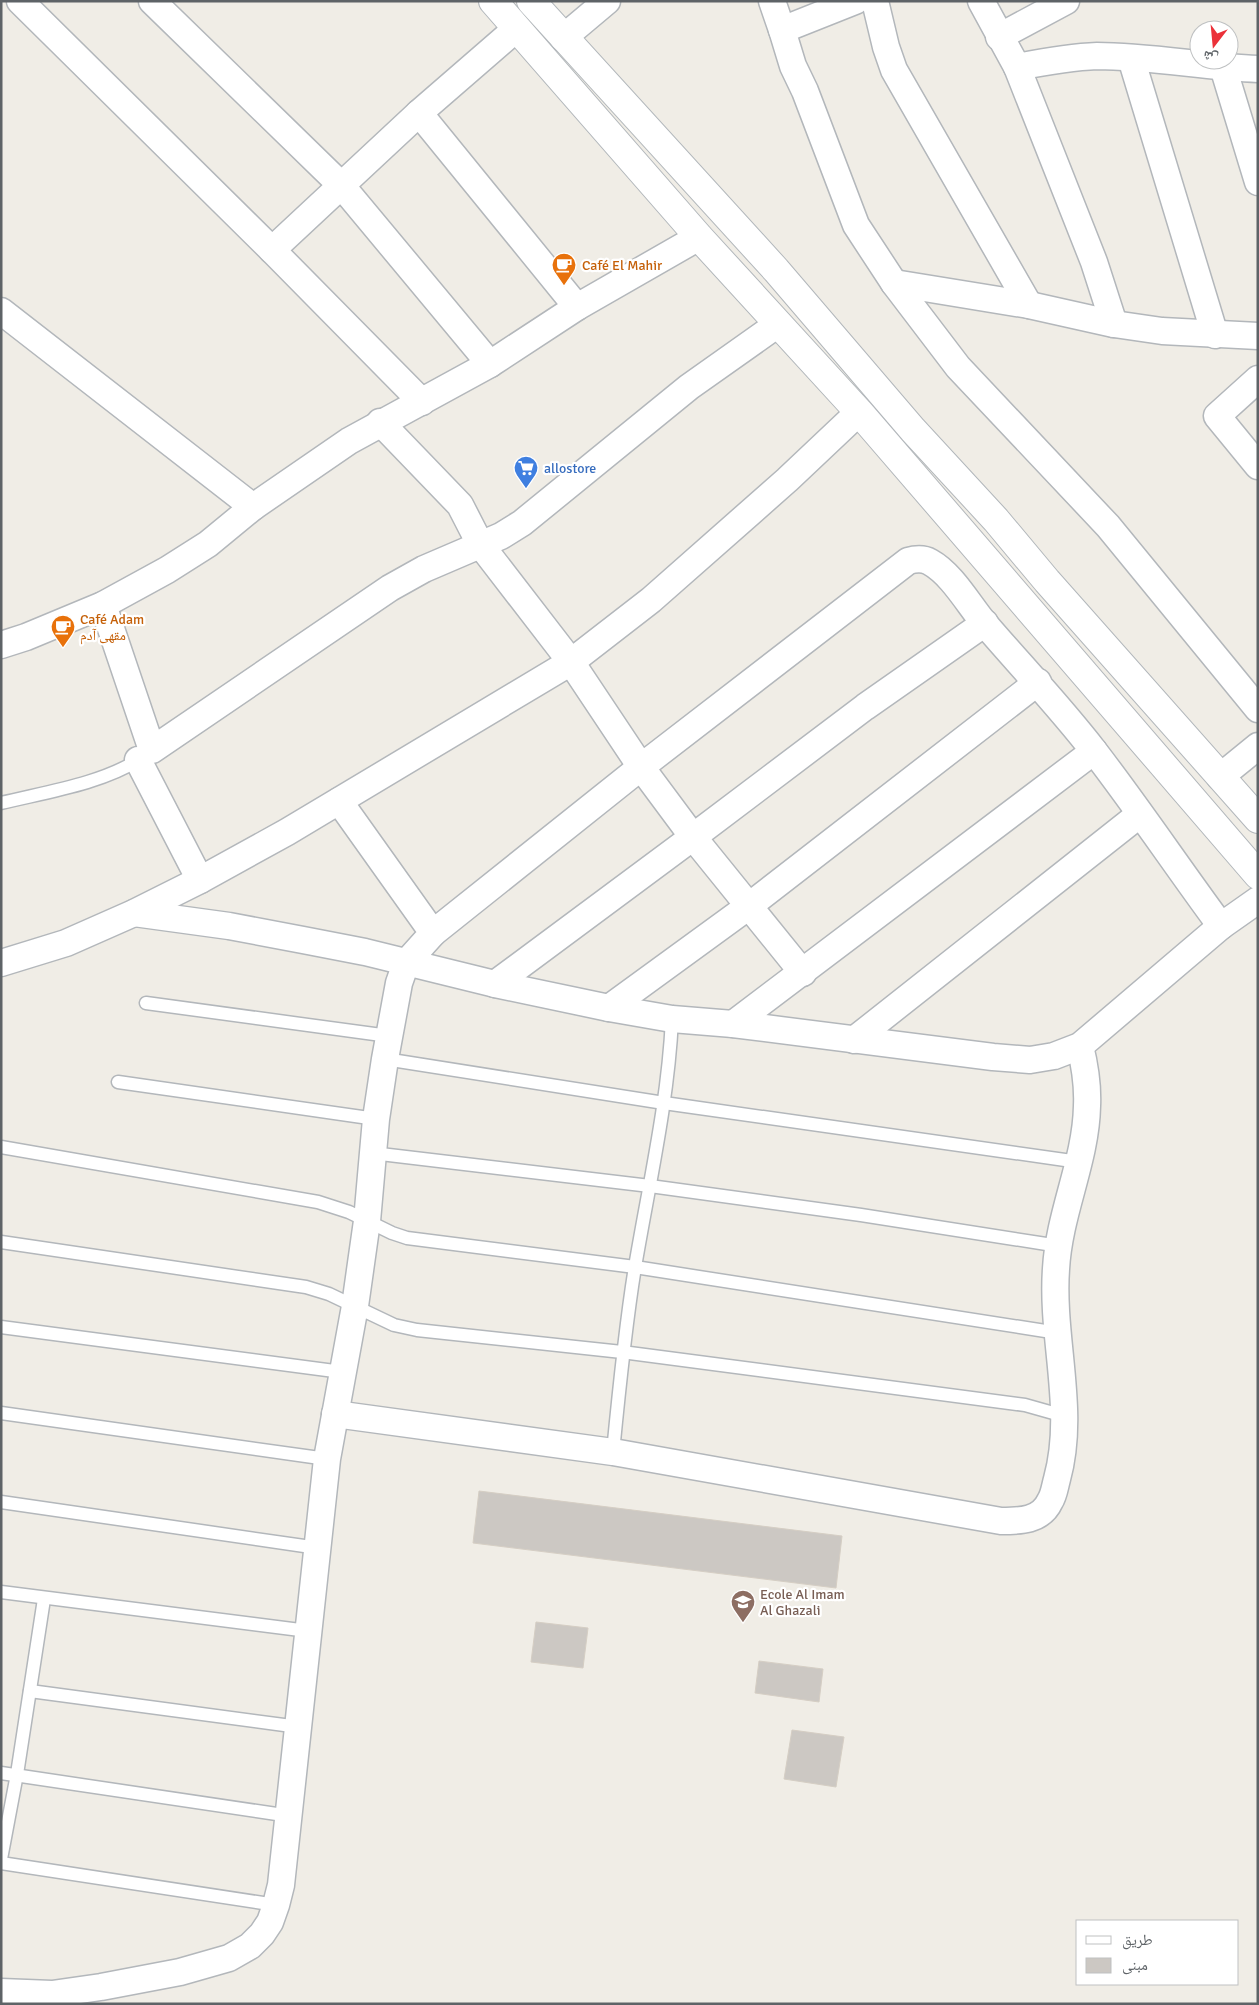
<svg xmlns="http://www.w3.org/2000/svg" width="1259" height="2005" font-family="Signika,'Noto Naskh Arabic',sans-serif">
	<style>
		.building { fill: #ccc8c3; stroke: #d5cec4 }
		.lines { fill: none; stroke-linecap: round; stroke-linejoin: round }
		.lane-casing { stroke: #b3b7bb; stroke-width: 15 }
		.street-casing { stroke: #b3b7bb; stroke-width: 29 }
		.secondary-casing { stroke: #b2b7bb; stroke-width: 30 }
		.lane { stroke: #fff; stroke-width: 12 }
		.street { stroke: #fff; stroke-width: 26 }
		.secondary { stroke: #fff; stroke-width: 28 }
		.labels { text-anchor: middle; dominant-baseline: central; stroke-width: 4.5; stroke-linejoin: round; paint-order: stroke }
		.food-label { font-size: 14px; fill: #c56008; stroke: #fff; text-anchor: start }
		.shop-label { font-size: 14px; fill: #366cbe; stroke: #fff; text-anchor: start }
		.education-label { font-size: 14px; fill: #785e54; stroke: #fff; text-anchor: start }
	</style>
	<rect width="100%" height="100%" fill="#f0ede6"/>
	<g class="building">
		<path d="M479 1491 842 1536 836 1588 473 1543Z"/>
		<path d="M536 1622 588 1628 583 1668 531 1662Z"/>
		<path d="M759 1661 823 1669 819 1702 755 1693Z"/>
		<path d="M792 1730 844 1737 836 1787 784 1779Z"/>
	</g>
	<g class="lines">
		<defs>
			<g id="lane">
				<path d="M1 803C46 792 101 784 140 759"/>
				<path d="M146 1003 389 1036"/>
				<path d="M385 1059 664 1103 1079 1162"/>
				<path d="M118 1082 376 1119"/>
				<path d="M1 1147 318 1202 349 1212 392 1233 407 1238 635 1267 1058 1333"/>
				<path d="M372 1153 650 1186 861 1215 1059 1246"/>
				<path d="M1 1242 306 1287 329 1294 394 1325 417 1330 622 1352 1025 1405 1064 1416"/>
				<path d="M1 1327 342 1372"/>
				<path d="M1 1413 327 1459"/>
				<path d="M613 1452C619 1390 625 1328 635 1267 649 1184 668 1103 672 1019"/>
				<path d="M1 1502 318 1548"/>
				<path d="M1 1592 308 1631"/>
				<path d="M30 1691 299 1727"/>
				<path d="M1 1773 290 1816"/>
				<path d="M1 1859 17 1774 44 1599"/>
				<path d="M1 1863 276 1905"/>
			</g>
			<g id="street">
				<path d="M20 1 272 250 422 402"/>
				<path d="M152 1 341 185 490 364"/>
				<path d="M772 1 782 30"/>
				<path d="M855 1 782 30 793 66 805 91 856 225 894 283 958 367 1108 526 1258 709"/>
				<path d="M875 1 886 47 894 70 1029 305"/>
				<path d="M981 1 1017 67 1094 262 1114 324"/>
				<path d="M999 37 1066 1"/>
				<path d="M563 38 607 1"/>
				<path d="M1131 58 1215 335"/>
				<path d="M1017 67C1043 62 1070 57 1097 56 1151 56 1204 67 1258 69"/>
				<path d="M1223 67 1258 182"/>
				<path d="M419 113 577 307"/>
				<path d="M272 250 419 113 517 28"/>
				<path d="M894 283 1029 305 1114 324 1162 331 1258 336"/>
				<path d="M1 311 253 507"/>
				<path d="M1258 379 1217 416 1258 466"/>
				<path d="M380 422 460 505 480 544 571 662 641 767 693 837 803 973"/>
				<path d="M103 605 152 750 390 588 424 569 501 536 522 523 689 387 778 324"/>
				<path d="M1 645 26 637 103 605 167 570 208 544 253 507 349 441 490 364 577 307 699 237"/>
				<path d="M138 760 200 880"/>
				<path d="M1220 777 1258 746"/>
				<path d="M134 913 229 926 303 940 365 952 495 984 609 1008 672 1019 733 1024 993 1057 1030 1060 1054 1056 1080 1046 1221 926 1258 900"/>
				<path d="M433 933 641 767 908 561C915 559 923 558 930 562 952 574 969 605 985 624 1021 666 1060 707 1094 751 1138 808 1178 868 1221 926"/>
				<path d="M1 963 66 943 134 913 200 880 287 832 571 662 651 600 787 480 859 412"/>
				<path d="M495 984 693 837 865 707 985 623"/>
				<path d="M609 1008 749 906 1038 682"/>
				<path d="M733 1024 1094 751"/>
				<path d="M854 1040 1140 814"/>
				<path d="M335 1414 613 1452 1001 1521C1020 1521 1041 1521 1050 1501 1054 1495 1055 1486 1057 1479 1076 1410 1051 1339 1056 1269 1059 1213 1086 1161 1087 1106 1088 1085 1085 1066 1080 1046"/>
				<path d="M1 1992 52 1994 101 1987 180 1972 229 1958 250 1946 262 1934 270 1922 276 1905 281 1885 327 1459 355 1306 367 1221 376 1119 385 1059 399 983 406 963 433 933 339 801"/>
			</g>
			<g id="secondary">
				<path d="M493 1 699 237 859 412 1258 875"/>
				<path d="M531 1 776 270 913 430 996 520 1047 581 1258 819"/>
			</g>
		</defs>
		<use href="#lane" class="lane-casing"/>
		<use href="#street" class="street-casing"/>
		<use href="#secondary" class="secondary-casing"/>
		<use href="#lane" class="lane"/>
		<use href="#street" class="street"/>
		<use href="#secondary" class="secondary"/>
	</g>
	<defs>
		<symbol id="cafe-pin" viewBox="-11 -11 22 30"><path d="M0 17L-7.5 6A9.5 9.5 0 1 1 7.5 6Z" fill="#e8710a" stroke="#fff"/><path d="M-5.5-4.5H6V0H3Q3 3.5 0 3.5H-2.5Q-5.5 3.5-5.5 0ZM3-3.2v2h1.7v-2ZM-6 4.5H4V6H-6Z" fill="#fff"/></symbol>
		<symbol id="supermarket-pin" viewBox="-11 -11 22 30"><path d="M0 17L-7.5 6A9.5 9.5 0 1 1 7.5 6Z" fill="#3f7fe0" stroke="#fff"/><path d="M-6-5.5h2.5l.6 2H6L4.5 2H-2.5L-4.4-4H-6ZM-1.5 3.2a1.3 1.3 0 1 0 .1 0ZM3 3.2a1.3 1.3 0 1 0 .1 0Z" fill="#fff"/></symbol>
		<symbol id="school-pin" viewBox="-11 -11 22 30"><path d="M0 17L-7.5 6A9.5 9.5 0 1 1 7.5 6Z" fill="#8d6e63" stroke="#fff"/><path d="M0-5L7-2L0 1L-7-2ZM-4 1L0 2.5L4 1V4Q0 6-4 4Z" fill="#fff"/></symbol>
	</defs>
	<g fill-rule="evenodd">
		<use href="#cafe-pin" x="550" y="251" width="28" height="38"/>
		<use href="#supermarket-pin" x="512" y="454" width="28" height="38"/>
		<use href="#cafe-pin" x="49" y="613" width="28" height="38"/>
		<use href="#school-pin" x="729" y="1588" width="28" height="38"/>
	</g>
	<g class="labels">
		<g class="food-label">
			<text x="582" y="265">Café El Mahir</text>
			<text x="80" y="619">Café Adam<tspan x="80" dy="16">مقهى آدم</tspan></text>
		</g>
		<g class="shop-label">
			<text x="544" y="468">allostore</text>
		</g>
		<g class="education-label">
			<text x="760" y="1594">Ecole Al Imam<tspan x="760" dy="16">Al Ghazali</tspan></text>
		</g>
	</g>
	<rect width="1259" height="2005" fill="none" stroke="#5e6367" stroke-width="5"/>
	<rect x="1076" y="1920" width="162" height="65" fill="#ffffff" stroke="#bfc1c2"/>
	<rect x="1086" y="1936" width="25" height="8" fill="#ffffff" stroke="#bfc1c2"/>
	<text x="1122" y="1945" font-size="15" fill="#5e6367">طريق</text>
	<rect x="1086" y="1958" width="25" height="15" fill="#ccc8c3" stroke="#bfc1c2"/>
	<text x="1122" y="1970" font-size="15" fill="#5e6367">مبنى</text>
	<g transform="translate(1214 45) rotate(196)"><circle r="24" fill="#ffffff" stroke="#bfc1c2"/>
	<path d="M0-4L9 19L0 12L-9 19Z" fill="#eb3139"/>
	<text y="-8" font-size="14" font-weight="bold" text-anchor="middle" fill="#5e6367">ش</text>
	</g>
</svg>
